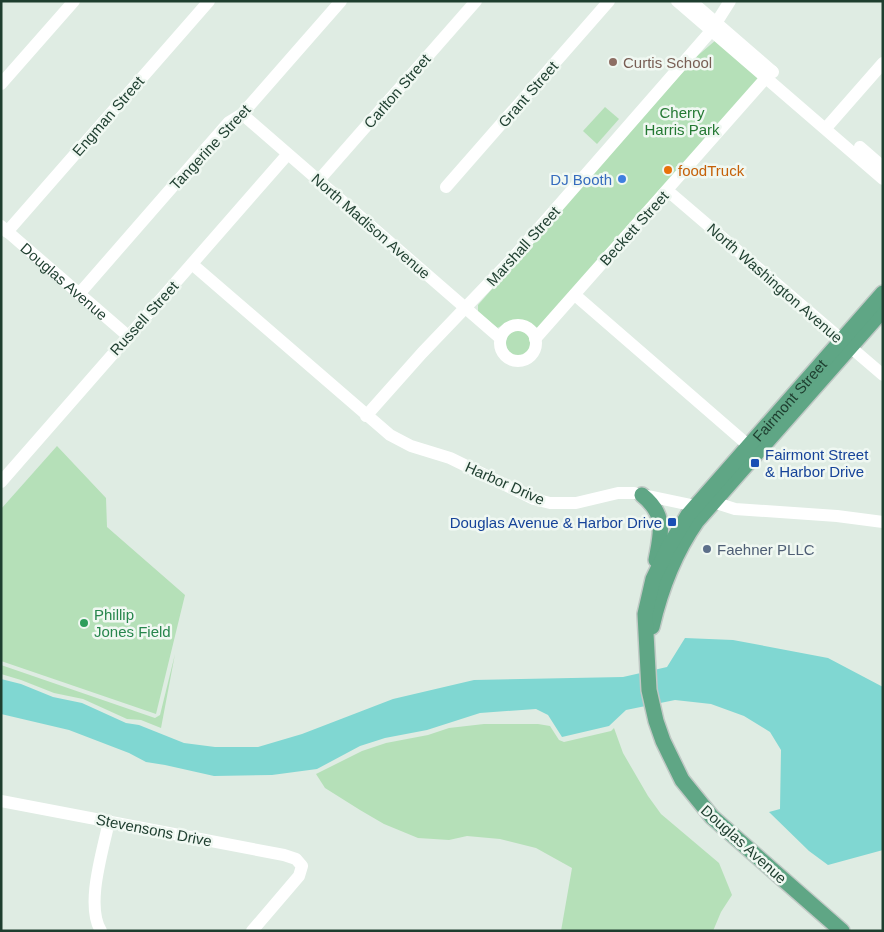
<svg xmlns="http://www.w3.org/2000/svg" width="884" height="932" font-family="Helvetica,sans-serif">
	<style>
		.green { fill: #b5e0b8 }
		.water { fill: #80d7d2 }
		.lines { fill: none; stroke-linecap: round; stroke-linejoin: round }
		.major-casing { stroke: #c0c9c5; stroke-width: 18 }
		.minor { stroke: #fff; stroke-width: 12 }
		.major { stroke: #5fa685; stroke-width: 15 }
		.education-dot { fill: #8d6e63; stroke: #f0f8f2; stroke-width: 2 }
		.food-dot { fill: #e8710a; stroke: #f0f8f2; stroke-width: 2 }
		.shop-dot { fill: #3f7fe0; stroke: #f0f8f2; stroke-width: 2 }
		.transit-dot { fill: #1a4fb4; stroke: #f0f8f2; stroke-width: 2 }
		.service-dot { fill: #5c6f8a; stroke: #f0f8f2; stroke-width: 2 }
		.leisure-dot { fill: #2e9e5b; stroke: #f0f8f2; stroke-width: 2 }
		.labels { text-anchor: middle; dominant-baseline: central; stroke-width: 5; stroke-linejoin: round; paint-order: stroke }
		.education-label { font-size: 15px; fill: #785e54; stroke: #f0f8f2; text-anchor: start }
		.street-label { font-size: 15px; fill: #1e3e2f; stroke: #f0f8f2 }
		.park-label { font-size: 15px; fill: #247933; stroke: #f0f8f2 }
		.food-label { font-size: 15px; fill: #c56008; stroke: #f0f8f2; text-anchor: start }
		.shop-label { font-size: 15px; fill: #366cbe; stroke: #f0f8f2; text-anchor: end }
		.transit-label { font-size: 15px; fill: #164399; stroke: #f0f8f2; text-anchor: start }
		.service-label { font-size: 15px; fill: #4e5e75; stroke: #f0f8f2; text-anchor: start }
		.leisure-label { font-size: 15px; fill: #27864d; stroke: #f0f8f2; text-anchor: start }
	</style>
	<rect width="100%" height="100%" fill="#dfece3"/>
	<g class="green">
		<path d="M716 40 760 77 538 328 524 322 514 320 497 328 478 312V305L696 57Z"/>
		<path d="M605 107 619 119 597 144 583 131Z"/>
		<circle cx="519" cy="343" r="13"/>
		<path d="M57 446 106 498 107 527 185 595 156 714 1 661V509Z"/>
		<path d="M175 654 161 728 141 720 127 719 83 699 54 693 21 680 1 674V665L155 718 160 715Z"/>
		<path d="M484 724H538L550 726 559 740 564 742 611 731 614 728 623 753 648 796 661 814 719 863 732 895 721 912 713 931H561L572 868 536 848 500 839 467 836 449 840 418 838 384 824 360 810 325 788 316 774 362 751 386 743 428 735 449 728Z"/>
	</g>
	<path class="water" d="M685 638 733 640 828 658 883 687V850L828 865 809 851 769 812 780 809 781 750 770 732 744 716 711 704 675 700 626 710 609 726 562 737 548 715 536 709 480 713 427 730 385 738 360 746 317 769 272 775 214 776 165 765 146 762 129 753 69 730 1 714V679L21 684 53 697 82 703 126 723 139 725 184 743 215 747H258L302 734 393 699 474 680 623 677 667 667Z"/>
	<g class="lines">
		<defs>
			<g id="major">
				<path d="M642 495C667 515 661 533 656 560"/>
				<path d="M652 627C661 588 674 554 697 521L883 310"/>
				<path id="s2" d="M842 931 712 817 682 780 663 741 656 721 649 690 645 614 653 579 668 548 688 515 883 293"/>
			</g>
		</defs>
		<use href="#major" class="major-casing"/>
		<g class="minor">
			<path d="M677 1 883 179"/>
			<path d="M691 1 773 72"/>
			<path d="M1 84 74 1"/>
			<path d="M242 114 500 338"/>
			<path d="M826 128 883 63"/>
			<path d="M860 147 883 167"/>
			<path d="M319 180 476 1"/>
			<path d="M446 187 609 1"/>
			<path d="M668 191 883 375"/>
			<path id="s1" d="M1 226 128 336"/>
			<path d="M7 232 209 1"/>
			<path d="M192 264 390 435 411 446 450 458 534 499 550 503H576L618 493H634L696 506 713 502 735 509 837 516 883 522"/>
			<path d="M79 294 229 122 242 114 341 1"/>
			<path d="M575 295 756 452"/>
			<circle cx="518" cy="343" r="18"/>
			<path d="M535 339 772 71"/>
			<path d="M366 416 422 353 511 260 711 31 730 1"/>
			<path d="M1 482 287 155"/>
			<path d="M1 801 284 855 296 859 302 866 299 876 252 931"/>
			<path d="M101 931C85 905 103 851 109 821"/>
		</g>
		<use href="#major" class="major"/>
	</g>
	<circle class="education-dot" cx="613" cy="62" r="5"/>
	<circle class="food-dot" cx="668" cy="170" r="5"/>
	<circle class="shop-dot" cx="622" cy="179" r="5"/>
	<g class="transit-dot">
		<rect x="750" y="458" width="10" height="10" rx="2.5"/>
		<rect x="667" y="517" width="10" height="10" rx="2.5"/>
	</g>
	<circle class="service-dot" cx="707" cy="549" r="5"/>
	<circle class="leisure-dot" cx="84" cy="623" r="5"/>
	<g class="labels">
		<g class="education-label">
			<text x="623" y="62">Curtis School</text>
		</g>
		<g class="street-label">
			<text transform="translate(397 91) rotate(-49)">Carlton Street</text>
			<text transform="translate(528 94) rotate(-49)">Grant Street</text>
			<text transform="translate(108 116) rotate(-49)">Engman Street</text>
			<text transform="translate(210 147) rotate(-47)">Tangerine Street</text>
			<text transform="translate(371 226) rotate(41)">North Madison Avenue</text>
			<text transform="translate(634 228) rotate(-48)">Beckett Street</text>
			<text transform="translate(523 246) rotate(-48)">Marshall Street</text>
			<text stroke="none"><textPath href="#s1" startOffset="84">Douglas Avenue</textPath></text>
			<text transform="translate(775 283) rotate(41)">North Washington Avenue</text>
			<text transform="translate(144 318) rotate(-48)">Russell Street</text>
			<text stroke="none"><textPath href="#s2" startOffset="655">Fairmont Street</textPath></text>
			<text transform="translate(505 483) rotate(24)">Harbor Drive</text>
			<text transform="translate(154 830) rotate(11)">Stevensons Drive</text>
			<text transform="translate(744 844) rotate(42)">Douglas Avenue</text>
		</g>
		<g class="park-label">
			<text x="682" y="112">Cherry<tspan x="682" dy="17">Harris Park</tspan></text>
		</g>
		<g class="food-label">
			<text x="678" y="170">foodTruck</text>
		</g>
		<g class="shop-label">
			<text x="612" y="179">DJ Booth</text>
		</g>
		<g class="transit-label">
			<text x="765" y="454">Fairmont Street<tspan x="765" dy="17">&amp; Harbor Drive</tspan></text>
			<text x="662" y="522" text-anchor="end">Douglas Avenue &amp; Harbor Drive</text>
		</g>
		<g class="service-label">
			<text x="717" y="549">Faehner PLLC</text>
		</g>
		<g class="leisure-label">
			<text x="94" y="614">Phillip<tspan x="94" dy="17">Jones Field</tspan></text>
		</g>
	</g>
	<rect width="884" height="932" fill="none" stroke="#1e3e2f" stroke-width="5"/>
</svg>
